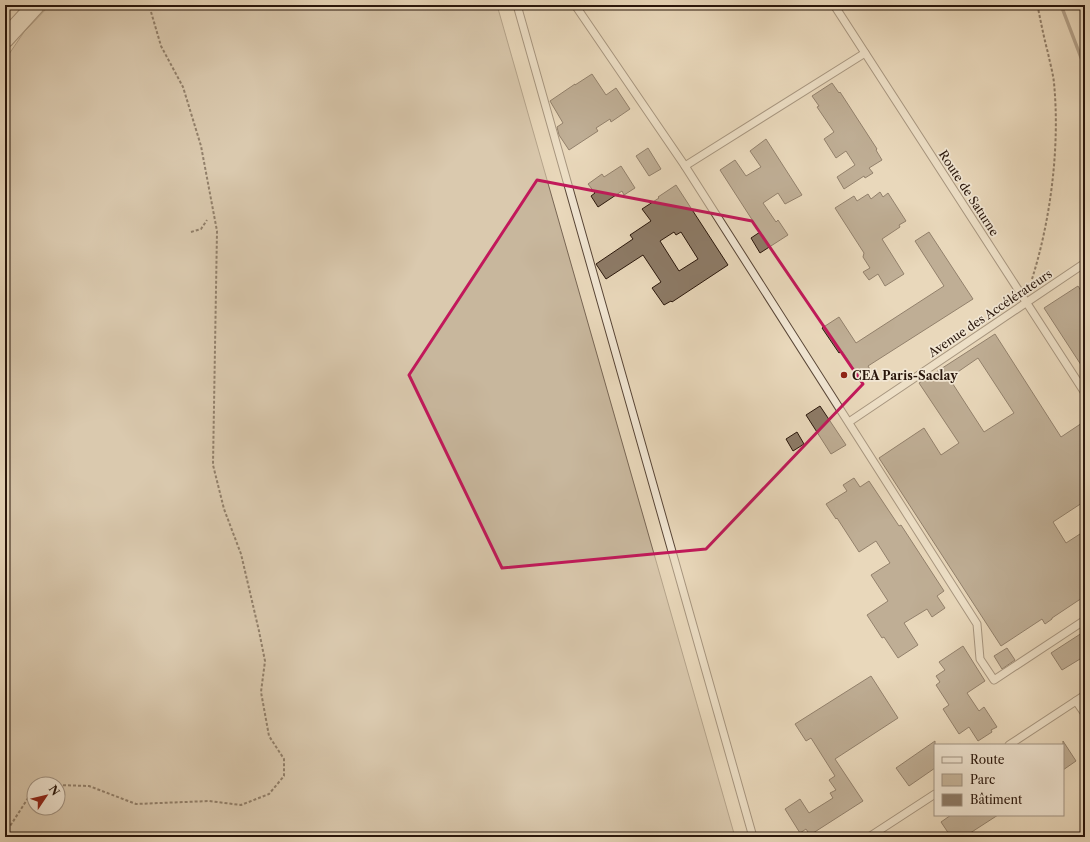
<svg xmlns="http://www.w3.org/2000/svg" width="1090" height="842" font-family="'Libre Caslon Text',serif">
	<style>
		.green { fill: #c8b79d; stroke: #786654; fill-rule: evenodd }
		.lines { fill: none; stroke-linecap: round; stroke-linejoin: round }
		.stream { stroke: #756351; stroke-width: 3.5 }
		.building { fill: #8d7b67; stroke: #29160b; fill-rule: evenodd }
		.service-casing { stroke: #594637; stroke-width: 9 }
		.tertiary-casing { stroke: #594637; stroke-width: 19 }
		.path { stroke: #29160b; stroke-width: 2; stroke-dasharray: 3 2; stroke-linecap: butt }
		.service { stroke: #f1e6d3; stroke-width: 7 }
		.tertiary { stroke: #f1e6d3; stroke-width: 17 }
		.marked { fill: none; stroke: #c2185b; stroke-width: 3; stroke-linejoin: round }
		.poi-dot { fill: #8f2418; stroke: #f1e6d3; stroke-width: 1.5 }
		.labels { text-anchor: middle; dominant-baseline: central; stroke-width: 3.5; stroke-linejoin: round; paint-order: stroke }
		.street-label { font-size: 12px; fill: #29160b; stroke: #f1e6d3 }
		.poi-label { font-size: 12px; font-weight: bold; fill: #29160b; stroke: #f1e6d3; text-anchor: start }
	</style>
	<rect width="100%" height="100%" fill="#e9d8bb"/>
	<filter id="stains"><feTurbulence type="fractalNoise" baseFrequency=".005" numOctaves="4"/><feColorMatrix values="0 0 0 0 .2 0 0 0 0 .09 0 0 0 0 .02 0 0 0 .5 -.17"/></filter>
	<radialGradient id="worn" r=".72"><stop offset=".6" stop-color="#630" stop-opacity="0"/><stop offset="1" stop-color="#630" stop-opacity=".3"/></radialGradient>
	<path class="green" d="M50 5H497L735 837H5V60L24 32ZM34 784H58V808H34Z"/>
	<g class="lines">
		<path class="stream" d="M1061 5 1085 68"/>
	</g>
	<g class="building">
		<path d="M592 74 606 95 616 88 630 109 611 122 610 119 596 128 598 131 569 150 559 135 557 127 563 123 550 101 575 84V85Z"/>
		<path d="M832 83 839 93 840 92 877 149 876 150 882 160 869 168 873 173 865 178 864 176 844 189 837 177 855 165 846 151 836 158 824 139 834 132 817 107 819 106 812 96Z"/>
		<path d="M766 139 802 195 785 204 778 193 763 203 776 222 778 220 788 235 760 253 751 238 760 232 720 170 735 160 746 176 761 167 750 151Z"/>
		<path d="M648 148 661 169 649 176 636 156Z"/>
		<path d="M621 166 635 188 624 195 622 191 598 207 591 196 595 193 588 184 602 174 604 177Z"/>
		<path d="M676 185 728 265 672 302 671 301 664 305 652 288 661 282 643 255 606 279 596 264 633 239 630 235 651 221 642 209 659 198 658 197ZM674 232 676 235 681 232 698 259 679 271 660 241Z"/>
		<path d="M880 192 883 197 888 193 906 221 899 225 900 227 882 239 904 274 885 286 878 274 869 280 863 272 870 268 863 257 864 253 835 208 854 196 857 201 868 194 871 199Z"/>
		<path d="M929 232 973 299 868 366 871 371 860 378 842 351 839 353 822 328 839 317 856 343 944 286 915 241Z"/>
		<path d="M1078 286 1085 297V371L1044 308Z"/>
		<path d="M995 334 1061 437 1082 423 1085 428V501L1053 522 1066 543 1080 534 1085 541V596L1052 618V619L1045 624 1042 619 1001 646 879 458 924 428 941 455 959 443 919 383ZM978 358 1014 413 984 432 949 378Z"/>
		<path d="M820 406 846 445 831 454 806 415Z"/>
		<path d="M797 432 804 444 793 451 786 439Z"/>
		<path d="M854 478 860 487 869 481 899 526 901 525 944 591 937 596 945 608 932 617 927 609 904 623 918 645 898 658 884 637 882 638 867 615 888 601 871 575 890 563 876 541 859 552 837 518 836 519 826 504 847 491 843 485Z"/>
		<path d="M1085 631V656L1062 670 1051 653Z"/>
		<path d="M963 646 985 681 967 693 979 711 984 707 997 727 991 730 992 732 978 741 969 727 959 734 943 709 949 705 936 685 940 682 936 676 945 670 939 662Z"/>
		<path d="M1007 648 1015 660 1002 669 994 656Z"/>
		<path d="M871 676 898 718 835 759 863 801 810 835 806 829 800 833 785 809 800 799 809 813 833 798 830 793 836 790 829 780 835 776 811 738 806 741 795 724Z"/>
		<path d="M935 741V768L909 786 896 768Z"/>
		<path d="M1063 741 1076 761 1063 770Z"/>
		<path d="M951 815H998L964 837H951L941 822Z"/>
	</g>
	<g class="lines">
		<defs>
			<g id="service">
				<path d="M517 5 753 837"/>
				<path d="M575 5 685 166 977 624 980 659 994 680 1085 620"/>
				<path d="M834 5 1085 393"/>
				<path d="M685 166 865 53"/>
				<path d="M849 422 1085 263"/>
				<path d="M1076 701 1085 714"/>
				<path d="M1009 745 1085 695"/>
				<path d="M869 837 935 794"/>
			</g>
			<path id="tertiary" d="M5 39 36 5"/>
		</defs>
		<use href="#service" class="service-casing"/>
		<use href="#tertiary" class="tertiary-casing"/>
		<g class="path">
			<path d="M191 232 201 229 207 220"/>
			<path d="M1032 279C1051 219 1060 145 1054 83 1053 73 1050 63 1048 53 1044 38 1041 23 1038 8L1039 5"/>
			<path d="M58 785 89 786 136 804 209 801 241 805 269 794 284 776V759L269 736 261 692 265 661 259 631 241 554 224 509 213 465 217 231 201 146 183 87 161 46 149 5"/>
			<path d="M5 834 30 795 34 794"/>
		</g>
		<use href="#service" class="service"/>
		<use href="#tertiary" class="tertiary"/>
	</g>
	<path d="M0 0H1090V842H0ZM537 180 752 221 863 384 706 549 502 568 409 375Z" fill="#e9d8bb" fill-opacity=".55" fill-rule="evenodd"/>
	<path class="marked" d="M537 180 752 221 863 384 706 549 502 568 409 375Z"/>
	<circle class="poi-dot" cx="844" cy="375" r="4"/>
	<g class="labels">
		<g class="street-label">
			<text transform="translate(969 193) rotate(57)">Route de Saturne</text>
			<text transform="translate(990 313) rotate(-34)">Avenue des Accélérateurs</text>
		</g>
		<g class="poi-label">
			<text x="852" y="375">CEA Paris-Saclay</text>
		</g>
	</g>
	<rect width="1090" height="842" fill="none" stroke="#e9d8bb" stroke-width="20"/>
	<rect x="6" y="6" width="1078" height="830" fill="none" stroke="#29160b" stroke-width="2"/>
	<rect x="10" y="10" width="1070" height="822" fill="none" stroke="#29160b"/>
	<rect x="934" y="744" width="130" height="72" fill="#f1e6d3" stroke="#a19383"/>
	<rect x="942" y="757" width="20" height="6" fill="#f1e6d3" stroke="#a19383"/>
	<text x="970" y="764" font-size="12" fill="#29160b">Route</text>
	<rect x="942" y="774" width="20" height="12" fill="#c8b79d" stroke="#a19383"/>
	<text x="970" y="784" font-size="12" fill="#29160b">Parc</text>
	<rect x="942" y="794" width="20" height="12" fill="#8d7b67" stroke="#a19383"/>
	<text x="970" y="804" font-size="12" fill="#29160b">Bâtiment</text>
	<g transform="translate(46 796) rotate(55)"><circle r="19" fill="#f1e6d3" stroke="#a19383"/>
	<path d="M0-3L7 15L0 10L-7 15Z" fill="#8f2418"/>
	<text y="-6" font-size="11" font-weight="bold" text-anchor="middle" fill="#29160b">N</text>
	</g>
	<rect width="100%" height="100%" filter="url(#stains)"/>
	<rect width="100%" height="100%" fill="url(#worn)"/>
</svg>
